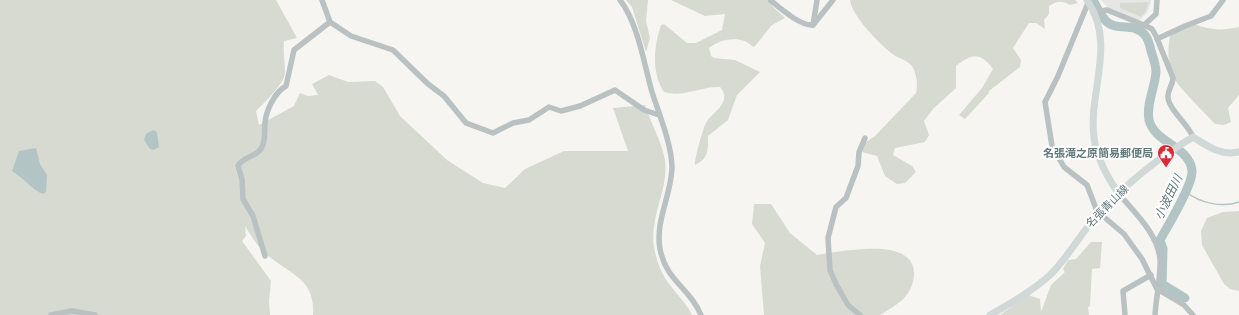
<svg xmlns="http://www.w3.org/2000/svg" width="1239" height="315" font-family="'PT Sans','Noto Sans JP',sans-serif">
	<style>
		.built { fill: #e6e6e5 }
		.green { fill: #d7dad1 }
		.water { fill: #b3c4c4 }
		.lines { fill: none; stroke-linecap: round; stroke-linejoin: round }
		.stream { stroke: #b3c4c4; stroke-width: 1.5 }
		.river { stroke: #b3c4c4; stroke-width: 9 }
		.minor { stroke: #bac1c2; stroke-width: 5.5 }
		.major { stroke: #d0d8d8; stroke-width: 7 }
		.labels { text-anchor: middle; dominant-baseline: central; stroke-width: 4; stroke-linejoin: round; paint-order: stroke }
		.poi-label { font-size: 11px; font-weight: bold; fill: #61797c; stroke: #fff; text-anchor: end }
		.street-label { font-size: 11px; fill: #61797c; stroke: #fff }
		.water-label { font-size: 12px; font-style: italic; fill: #5c7877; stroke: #fff }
	</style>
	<rect width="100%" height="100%" fill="#f6f5f2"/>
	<path class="built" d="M1101 0H1151V3L1147 13 1139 21 1110 10Z"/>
	<g class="green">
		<path d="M0 0H276L297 38 284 41C283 52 285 62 285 73 284 84 264 103 256 111L259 125 294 106 300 93 308 96 318 95 312 84 329 75 348 82 375 81 383 87 400 116 447 160 483 183 505 188 525 169 564 151H628L613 108 645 105C650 121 663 145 665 160 669 189 649 217 654 247 656 259 660 271 667 281 675 293 686 302 692 315H313C316 276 286 274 263 251 256 244 250 234 245 226L246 236 242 241 271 281 269 301 270 315H0Z"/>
		<path d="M626 0H648L646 21 650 38 646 52 632 7Z"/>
		<path d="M671 0H766L785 18 772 25 755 46 753 47C743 35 721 38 709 48L711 56 714 58 735 60 760 72 737 95 728 120 708 136C708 150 709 158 695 165 694 161 703 128 706 123 710 114 734 102 720 87 701 86 683 98 664 92 651 72 654 46 661 25L664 24 687 43H696L722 30 725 14 705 16Z"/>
		<path d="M850 0H1075L1078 3 1070 5C1062 0 1057 1 1049 6V14L1044 20 1045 29 1036 23H1029L1013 48 1021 60 1020 67 989 91V93L965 119 959 115 982 88 993 69C980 51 971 54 956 66V88L933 109 924 121 929 135 925 142 895 148 893 155 912 166 916 172 905 183 897 184 885 176 877 156 862 152 863 144 875 136 916 93C918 85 917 74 912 66 908 61 899 58 894 55 881 46 851 15 850 0Z"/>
		<path d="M1149 2 1146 11 1141 17 1120 8V3Z"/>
		<path d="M1193 24C1210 30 1222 31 1239 27V95L1228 108 1231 122 1224 125 1215 124C1207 115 1175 84 1172 75 1168 63 1167 45 1171 33Z"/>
		<path d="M754 204H771L790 233 817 255C840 252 916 235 914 275 912 297 898 304 880 315H764L760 266 765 243 752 224Z"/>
		<path d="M1239 211V291L1230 289 1224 284 1202 245 1201 231 1207 218 1223 212Z"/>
		<path d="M1091 242H1102L1100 268 1092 269 1090 306 1088 307 1089 315H1000L1028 295 1040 299 1041 312 1051 285 1065 272 1063 269 1068 260 1076 259Z"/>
	</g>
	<g class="water">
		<path d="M153 130 157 132 159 147 154 150 150 149 144 140 146 134Z"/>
		<path d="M36 148 40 164 47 175 46 192 43 194C34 191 22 177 12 171L19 151Z"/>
	</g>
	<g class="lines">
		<path class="stream" d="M1186 192C1200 203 1222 208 1239 202"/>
		<path class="river" d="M1093 0C1097 7 1100 15 1106 21 1117 32 1133 22 1144 34 1148 38 1150 46 1151 51 1153 57 1156 65 1156 72 1155 88 1146 103 1149 120 1155 144 1190 146 1192 171 1193 185 1167 227 1160 240L1163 249 1162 284 1185 298"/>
		<g class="minor">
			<path d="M322 0 330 22 351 36 393 50 428 84 444 96 466 123 493 133 513 123 529 120 549 107 561 111 580 106 615 90 644 110 659 115"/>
			<path d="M620 0C638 23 644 64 652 92 659 114 672 145 672 168 671 196 655 221 660 249 666 281 690 288 701 315"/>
			<path d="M770 0C780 8 800 26 813 25L833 0"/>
			<path d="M1157 0 1156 14 1144 25 1152 29 1156 36 1173 78C1173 85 1168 89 1168 96 1167 108 1188 124 1193 137"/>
			<path d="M1088 3 1058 76 1045 102 1052 146 1064 167 1087 185 1097 211 1124 234 1142 259 1157 289 1184 305 1193 315"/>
			<path d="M1093 13 1107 10 1144 25"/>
			<path d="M813 25 817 0"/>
			<path d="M1157 39 1185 26 1211 16 1223 0"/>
			<path d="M1119 194C1134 212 1158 234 1160 259 1161 277 1156 297 1155 315"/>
			<path d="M265 256 253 216 243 199 242 179 238 166C243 156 258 157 262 147 266 140 264 130 265 123 266 110 275 92 286 86L294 50 330 22"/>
			<path d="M51 315 72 311 95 315"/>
			<path d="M860 315 848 305 836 284 830 270 828 238 836 207 846 198 858 166 859 152 865 138"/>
			<path d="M1125 315 1123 291 1151 275"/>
		</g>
		<g class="major">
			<path d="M1087 0C1117 44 1088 91 1094 138 1097 158 1107 177 1119 194"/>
			<path d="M990 315C1011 303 1034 290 1051 274 1069 256 1081 233 1098 214 1126 184 1158 158 1193 137 1207 146 1221 156 1239 152"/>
		</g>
	</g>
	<defs>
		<symbol id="civic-pin" viewBox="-11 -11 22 30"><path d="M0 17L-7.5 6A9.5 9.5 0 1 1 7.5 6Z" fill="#de2a37" stroke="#fff"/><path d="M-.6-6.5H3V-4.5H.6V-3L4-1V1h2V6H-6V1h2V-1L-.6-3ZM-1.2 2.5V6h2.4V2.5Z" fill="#fff"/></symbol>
	</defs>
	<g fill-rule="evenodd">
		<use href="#civic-pin" x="1156" y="143" width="20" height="27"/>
	</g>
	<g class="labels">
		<g class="poi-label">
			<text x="1153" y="153">名張滝之原簡易郵便局</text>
		</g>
		<g class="street-label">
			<text transform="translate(1107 206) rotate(-45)">名張青山線</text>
		</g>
		<g class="water-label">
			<text transform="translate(1168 197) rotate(-64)">小波田川</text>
		</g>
	</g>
</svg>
